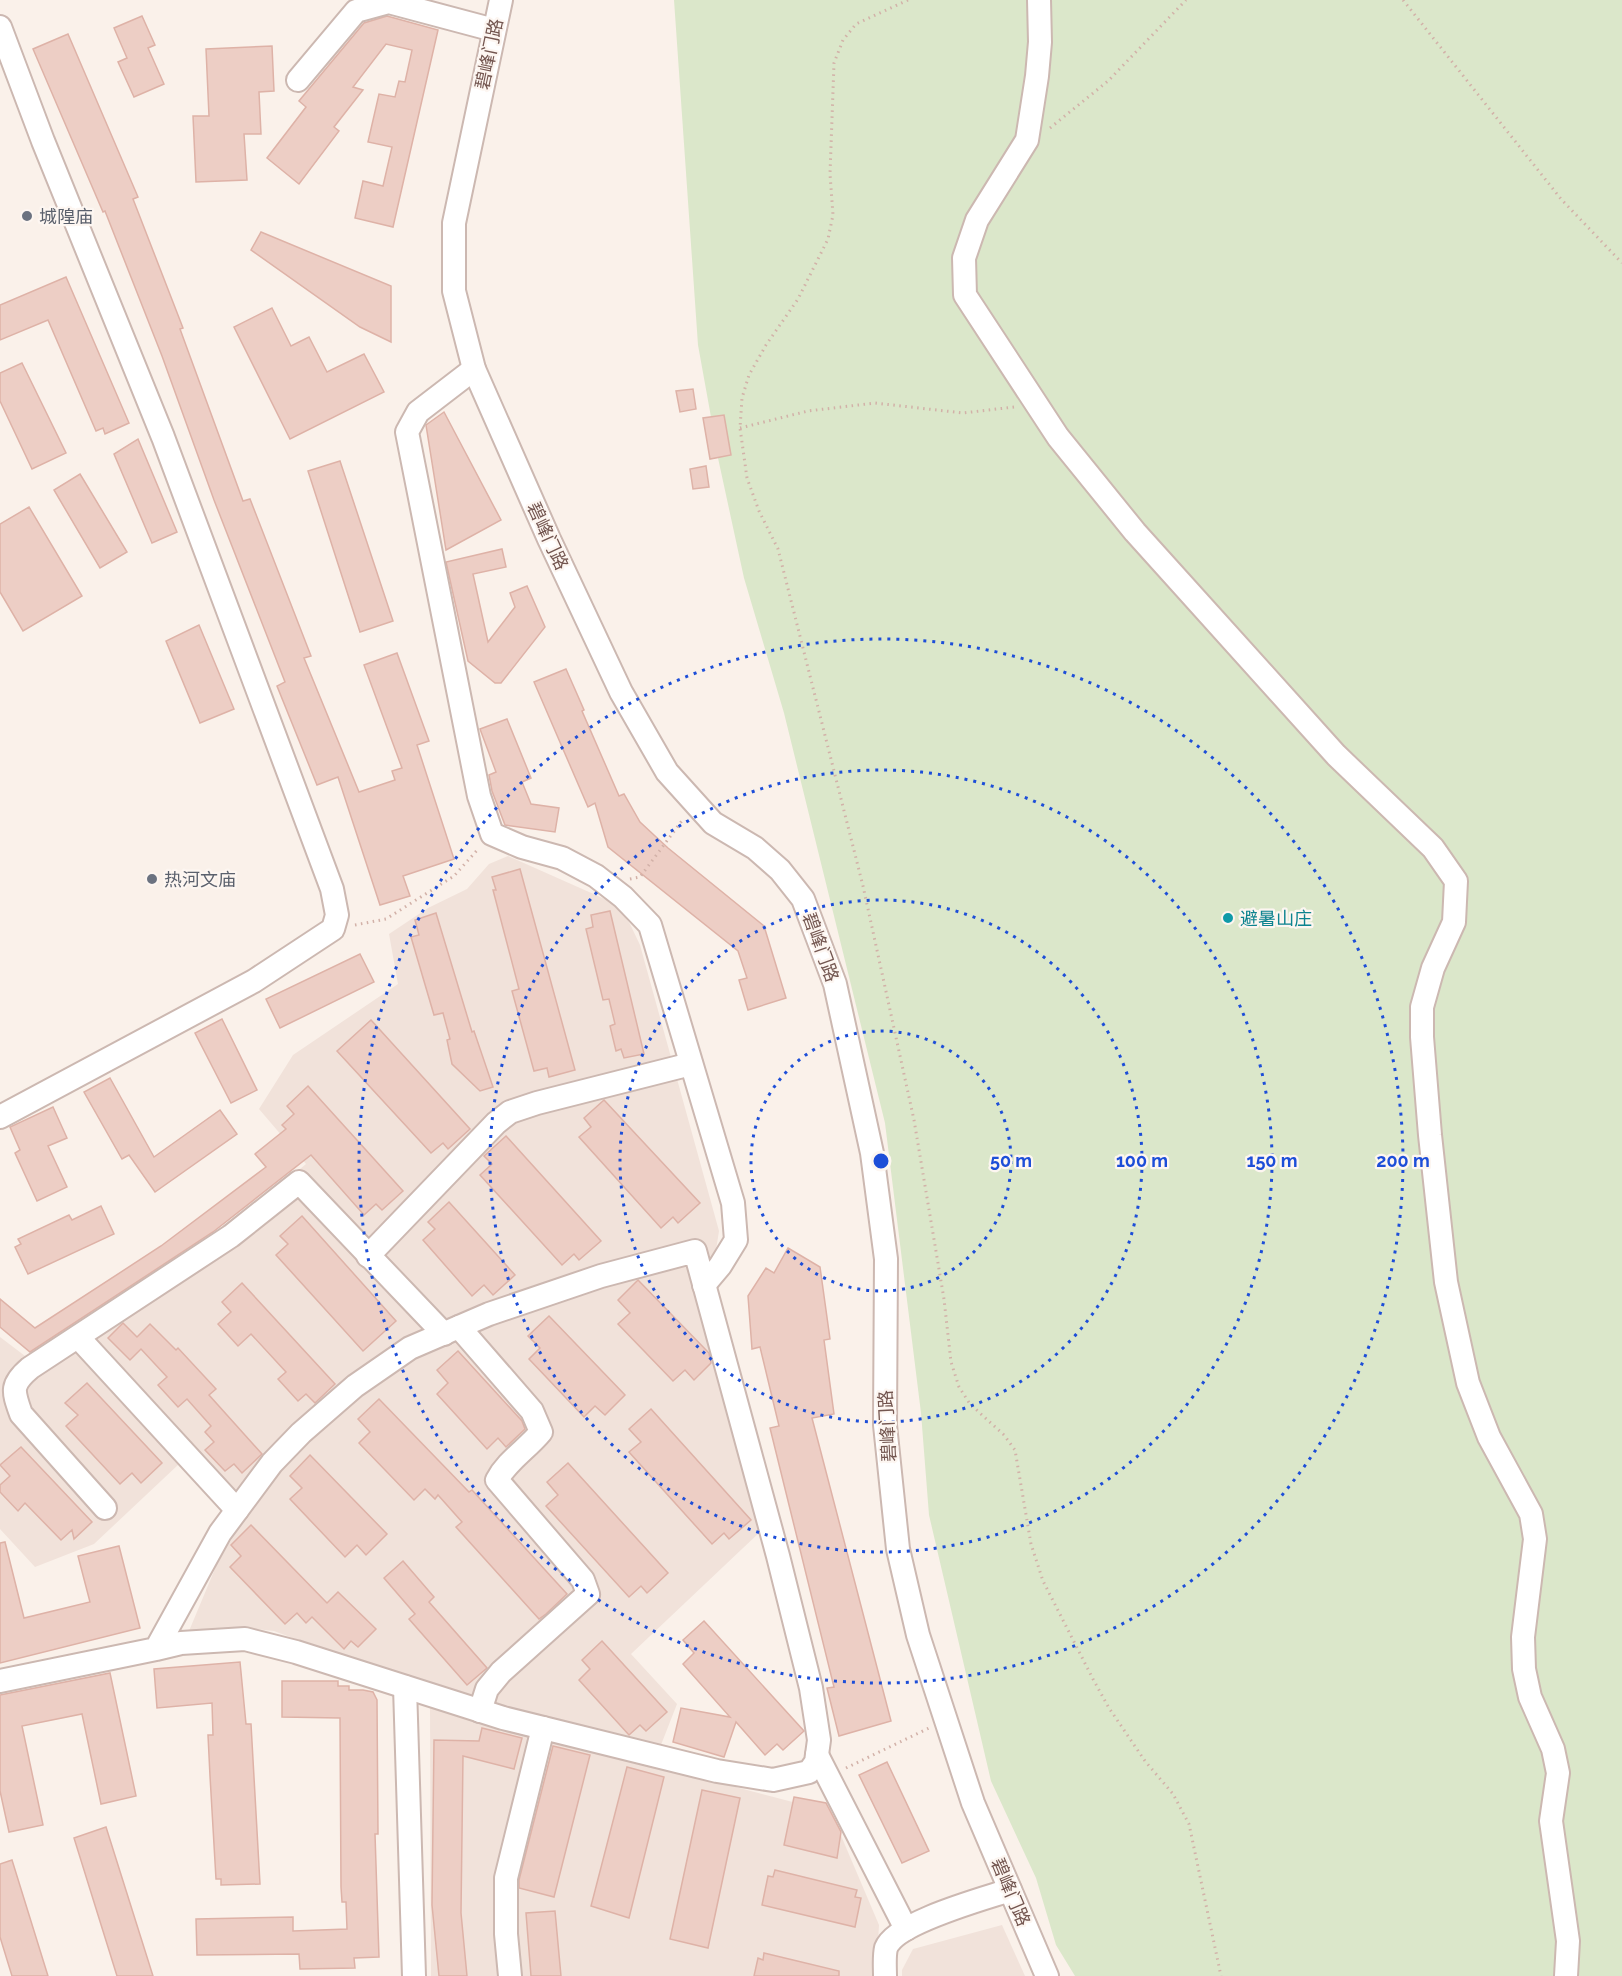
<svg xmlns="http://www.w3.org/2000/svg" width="1622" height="1976" font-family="Raleway,'Noto Sans SC',sans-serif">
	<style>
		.residential { fill: #f1e2da }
		.green { fill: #dbe7ca }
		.building { fill: #edcec5; stroke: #deb2a7; stroke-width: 1.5 }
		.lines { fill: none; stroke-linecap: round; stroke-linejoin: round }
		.minor-casing { stroke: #ccb8b1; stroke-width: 26 }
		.path { stroke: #d2b1a8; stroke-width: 3; stroke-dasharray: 1.5 4.5; stroke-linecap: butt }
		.minor { stroke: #fff; stroke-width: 22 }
		.ring { fill: none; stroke: #1d4ed8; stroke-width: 3; stroke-dasharray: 3 6 }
		.worship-dot { fill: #6b7280; stroke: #fdf6f1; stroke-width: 2 }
		.culture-dot { fill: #0f9aa8; stroke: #fdf6f1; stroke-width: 2 }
		.labels { text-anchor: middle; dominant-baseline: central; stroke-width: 4.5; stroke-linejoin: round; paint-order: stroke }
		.street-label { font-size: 18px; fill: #735650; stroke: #fdf6f1 }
		.worship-label { font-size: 18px; fill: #5b616d; stroke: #fdf6f1; text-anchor: start }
		.culture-label { font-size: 18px; fill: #0d838f; stroke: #fdf6f1; text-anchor: start }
		.centre { fill: #1d4ed8; stroke: #fdf6f1; stroke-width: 3 }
		.ring-label { font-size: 18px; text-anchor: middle; font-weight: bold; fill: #1d4ed8; stroke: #fdf6f1; stroke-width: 4.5; stroke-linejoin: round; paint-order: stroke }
	</style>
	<rect width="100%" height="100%" fill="#faf1ea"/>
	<g class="residential">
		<path d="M508 856 607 900 619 909 630 924 640 945 719 1231 715 1256 708 1261 761 1531 631 1654 677 1704 659 1750 444 1694 274 1631 248 1628 189 1631 217 1564 240 1525 179 1464 94 1544 35 1567 0 1529V1337L29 1359 198 1254 306 1164 259 1109 293 1055 398 984 389 934 428 908 467 889 489 864Z"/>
		<path d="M430 1707 831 1812 879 1925 876 1976H431Z"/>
		<path d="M1002 1925 1025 1976H902V1970L913 1949Z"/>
	</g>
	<path class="green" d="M674 0H1622V1976H1075L1056 1945 1036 1878 991 1781 929 1515 921 1413 885 1123 784 713 744 578 718 458 710 459 703 418 711 417 698 345Z"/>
	<g class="building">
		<path d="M142 16 155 45 148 48 164 84 134 97 118 62 127 58 114 28Z"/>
		<path d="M387 16 438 30 393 227 355 218 363 181 383 186 392 147 368 142 379 94 395 97 399 81 405 82 412 50 386 44 353 87 363 90 334 127 339 131 299 184 267 158 306 107 299 101 364 23Z"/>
		<path d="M68 34 138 197 133 199 183 328 180 329 243 501 250 499 311 656 304 658 359 792 395 780 392 771 402 768 364 665 397 653 429 741 417 745 454 859 403 876 410 896 380 905 338 777 317 785 277 686 285 682 214 500 162 356 105 211 103 212 33 49Z"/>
		<path d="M272 46 274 91 259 92 261 134H244L247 180 196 182 193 116H209L206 49Z"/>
		<path d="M261 232 391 286V342L360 327 251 250Z"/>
		<path d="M66 277 129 423 105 434 103 428 96 431 48 320 0 340V305Z"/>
		<path d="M272 308 291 346 309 337 327 372 364 354 384 392 290 439 234 327Z"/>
		<path d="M22 363 66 453 32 469 0 401V373Z"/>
		<path d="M693 389 696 409 680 412 676 391Z"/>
		<path d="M444 412 501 520 446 550 426 425Z"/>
		<path d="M724 415 731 455 710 459 703 418Z"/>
		<path d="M138 439 177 532 152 543 114 454Z"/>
		<path d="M340 461 393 621 360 632 308 471Z"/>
		<path d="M706 466 709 487 693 489 690 469Z"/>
		<path d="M80 474 127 552 100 568 54 490Z"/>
		<path d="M29 507 82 596 23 631 0 592V524Z"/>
		<path d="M502 549 506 567 473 574 488 642 515 607 510 593 527 586 545 627 501 683H495L468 661 446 562Z"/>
		<path d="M199 625 234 709 200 723 166 641Z"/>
		<path d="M566 669 584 710 582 711 619 796 624 794 640 822 668 848 764 926 786 998 748 1010 739 980 747 978 738 951 608 847 595 803 588 807 534 682Z"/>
		<path d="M507 719 531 778 522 782 531 804 559 808 555 832 505 825 492 791 489 775 496 772 480 729Z"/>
		<path d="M520 869 575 1070 549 1077 547 1068 534 1071 512 991 519 989 493 890H496L492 877Z"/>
		<path d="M610 911 644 1054 624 1058 621 1049 616 1051 610 1026 615 1024 609 999 603 1000 586 929 593 927 591 915Z"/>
		<path d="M436 913 472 1032 474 1031 493 1087 480 1091 452 1064 447 1040 450 1039 443 1013 434 1015 411 937 419 935 415 920Z"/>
		<path d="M360 954 374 982 280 1028 266 999Z"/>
		<path d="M222 1019 257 1090 231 1103 195 1033Z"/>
		<path d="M371 1020 470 1129 448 1149 443 1143 431 1153 337 1051Z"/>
		<path d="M110 1078 154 1157 220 1110 237 1134 155 1192 129 1155 122 1159 84 1092Z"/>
		<path d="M308 1086 403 1191 382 1210 376 1204 364 1215 311 1155 213 1232 30 1352 0 1327V1299L35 1328 161 1246 266 1167 255 1154 286 1129 282 1125 294 1114 287 1106Z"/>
		<path d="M604 1100 700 1203 678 1223 673 1217 661 1228 579 1137 591 1127 584 1118Z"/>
		<path d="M53 1107 67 1138 48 1146 67 1187 37 1201 15 1153 20 1150 10 1127Z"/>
		<path d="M506 1136 601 1241 579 1260 574 1254 562 1265 480 1175 492 1164 484 1156Z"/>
		<path d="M449 1202 515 1275 493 1295 484 1285 472 1296 423 1240 435 1229 428 1222Z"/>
		<path d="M101 1206 114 1234 28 1274 15 1247 21 1244 18 1239 69 1215 72 1220Z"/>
		<path d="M302 1216 396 1321 363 1351 276 1255 288 1244 280 1236Z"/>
		<path d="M788 1248 820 1267 830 1339 824 1340 834 1414 812 1418 891 1721 839 1736 827 1688 834 1687 770 1428 779 1426 760 1347 752 1349 748 1296 766 1268 774 1273Z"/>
		<path d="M638 1280 709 1353 711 1363 694 1380 685 1370 673 1381 618 1324 630 1313 618 1300Z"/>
		<path d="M242 1283 335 1384 315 1403 306 1394 298 1401 278 1379 286 1372 251 1334 238 1346 218 1324 231 1312 222 1302Z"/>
		<path d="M549 1316 625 1395 605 1415 595 1406 584 1417 529 1359 540 1348 528 1336Z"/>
		<path d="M123 1323 137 1337 150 1324 176 1350 178 1348 216 1389 209 1395 262 1454 242 1473 234 1464 225 1471 205 1450 214 1442 205 1432 211 1426 187 1399 178 1407 158 1385 167 1377 141 1349 130 1360 108 1338Z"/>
		<path d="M458 1351 522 1421 525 1429 506 1447 498 1438 487 1449 437 1394 448 1383 437 1370Z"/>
		<path d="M87 1383 162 1463 141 1483 132 1473 120 1484 66 1426 78 1415 65 1403Z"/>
		<path d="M379 1399 469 1492 472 1490 567 1594 546 1614 539 1619 502 1578 456 1527 462 1522 438 1495 435 1499 425 1489 414 1500 359 1443 370 1432 358 1419Z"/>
		<path d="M651 1409 751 1520 729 1539 724 1533 712 1544 629 1452 641 1442 629 1429Z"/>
		<path d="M21 1447 92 1522 74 1539 72 1530 61 1540 25 1503 18 1511 0 1492V1485L10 1476 0 1465Z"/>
		<path d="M310 1455 387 1534 366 1555 357 1545 345 1557 290 1499 302 1488 290 1476Z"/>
		<path d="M568 1463 668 1573 647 1593 641 1586 629 1597 546 1506 558 1495 547 1482Z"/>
		<path d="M251 1525 327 1603 338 1592 376 1629 358 1647 351 1641 344 1649 312 1617 306 1623 297 1613 285 1624 230 1567 241 1556 231 1545Z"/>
		<path d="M5 1542 24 1618 90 1602 78 1556 119 1546 140 1628 0 1663V1543Z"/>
		<path d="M403 1561 434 1597 429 1602 487 1668 467 1685 409 1619 415 1614 384 1578Z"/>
		<path d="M704 1621 804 1731 783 1750 777 1744 765 1755 736 1722 724 1757 673 1742 681 1708 730 1717 683 1664 694 1653 683 1640Z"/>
		<path d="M602 1641 667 1712 646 1731 640 1725 629 1735 579 1680 590 1669 582 1660Z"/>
		<path d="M240 1662 246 1724H251L260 1884 221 1885V1879H216L210 1776 208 1735H213L212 1703 157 1708 154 1669Z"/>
		<path d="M110 1673 136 1796 101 1804 82 1714 22 1726 43 1825 9 1832 0 1791V1695Z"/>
		<path d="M282 1681H338V1686H349V1690H363L373 1692 377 1700 378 1834H375L379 1957 354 1958 355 1968 300 1969 299 1954 197 1955 196 1919 293 1917V1931L347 1929 346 1902H342L341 1887 340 1718 282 1717Z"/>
		<path d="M482 1728 522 1738 514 1769 463 1756 461 1913 467 1976H439L432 1905 434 1740 479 1741Z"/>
		<path d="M553 1746 590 1755 554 1897 519 1888V1880Z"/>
		<path d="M887 1762 929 1851 902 1863 859 1775Z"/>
		<path d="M627 1767 664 1777 629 1918 591 1906Z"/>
		<path d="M702 1790 740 1798 708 1948 670 1939Z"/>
		<path d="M794 1797 826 1803 841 1832 837 1858 784 1845Z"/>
		<path d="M106 1827 153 1976H117L74 1838Z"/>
		<path d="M12 1860 48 1976H12L0 1937V1864Z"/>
		<path d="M775 1870 857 1890 855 1897 861 1898 855 1927 762 1905 768 1876 773 1877Z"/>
		<path d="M555 1911 561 1976H531L526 1913Z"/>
		<path d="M764 1953 839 1971V1976H754L758 1958 763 1960Z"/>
	</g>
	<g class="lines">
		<defs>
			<g id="minor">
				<path d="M501 0 454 223V291L474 369 549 539 621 692 667 772 713 823 755 848 780 870 803 899 835 984 872 1153 886 1259 885 1425 898 1549 918 1635 973 1803 1047 1976"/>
				<path d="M1039 0 1040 42 1037 76 1027 140 977 220 964 258 965 295 1058 437 1135 532 1336 755 1433 848 1456 881 1454 922 1433 968 1422 1007V1037L1430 1135 1446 1282 1468 1383 1489 1437 1531 1514 1535 1539 1523 1637 1524 1669 1530 1697 1553 1749 1558 1773 1551 1821 1568 1941 1566 1976"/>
				<path d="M0 27 43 141 163 437 332 889 337 915 333 929 254 981 0 1117"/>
				<path d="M298 80 356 11 389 2 494 30"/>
				<path d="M474 369 418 412 407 432 479 796 492 834 522 847 562 858 596 876 623 897 650 925 733 1203 736 1240 720 1266 704 1285"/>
				<path d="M368 1256 496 1123 510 1112 537 1103 691 1064"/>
				<path d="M459 1327 532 1411 541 1432C527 1449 507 1461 497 1480L583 1580 588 1594 501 1672 487 1689 480 1711"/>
				<path d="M78 1337 237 1510"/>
				<path d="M105 1508 21 1414C13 1391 10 1385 30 1368L231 1236 299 1182 444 1334"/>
				<path d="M0 1681 156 1649 181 1643 245 1639 296 1652 503 1718 717 1771 773 1780 809 1772 816 1762 819 1740 811 1688 778 1556 695 1251 601 1276 489 1314 410 1348 355 1386 301 1433 272 1463 220 1533 156 1649"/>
				<path d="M405 1687 414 1976"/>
				<path d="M817 1755 906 1929"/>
				<path d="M510 1976 506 1934V1878L543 1728"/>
				<path d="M885 1976C885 1968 884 1956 886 1948 896 1922 983 1899 1010 1890"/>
			</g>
		</defs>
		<use href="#minor" class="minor-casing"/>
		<g class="path">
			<path d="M908 0 856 24 843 40 834 63 830 174 833 215 828 239 798 299 766 345 749 375 742 398 740 428 747 478 759 511 778 549 863 886 914 1120 944 1299 951 1362 959 1387 970 1404 1004 1435 1015 1450 1031 1544 1043 1581 1093 1679 1109 1708 1145 1761 1173 1794 1189 1824 1221 1976"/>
			<path d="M1403 0 1561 199 1622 263"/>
			<path d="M1050 128 1108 81 1186 0"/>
			<path d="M740 428 808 411 875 403 963 413 1014 407"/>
			<path d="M630 879 640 877 684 818"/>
			<path d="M355 925 386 919 454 876 479 848"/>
			<path d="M846 1768 929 1728"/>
		</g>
		<use href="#minor" class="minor"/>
	</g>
	<g class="ring">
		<circle cx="881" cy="1161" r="130"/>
		<circle cx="881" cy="1161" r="261"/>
		<circle cx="881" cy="1161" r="391"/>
		<circle cx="881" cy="1161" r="522"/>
	</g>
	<g class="worship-dot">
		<circle cx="27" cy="216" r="6"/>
		<circle cx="152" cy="879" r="6"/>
	</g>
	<circle class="culture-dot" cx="1228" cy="918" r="6"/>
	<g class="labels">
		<g class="street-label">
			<text transform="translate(489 54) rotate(-78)">碧峰门路</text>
			<text transform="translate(548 536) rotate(65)">碧峰门路</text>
			<text transform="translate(821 947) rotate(70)">碧峰门路</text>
			<text transform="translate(887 1426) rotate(-93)">碧峰门路</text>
			<text transform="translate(1011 1892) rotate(67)">碧峰门路</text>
		</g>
		<g class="worship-label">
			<text x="39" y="216">城隍庙</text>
			<text x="164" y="879">热河文庙</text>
		</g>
		<g class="culture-label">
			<text x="1240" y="918">避暑山庄</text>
		</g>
	</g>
	<circle cx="881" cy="1161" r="9" class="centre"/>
	<g class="ring-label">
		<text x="1011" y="1167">50 m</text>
		<text x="1142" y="1167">100 m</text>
		<text x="1272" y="1167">150 m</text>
		<text x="1403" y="1167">200 m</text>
	</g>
</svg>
